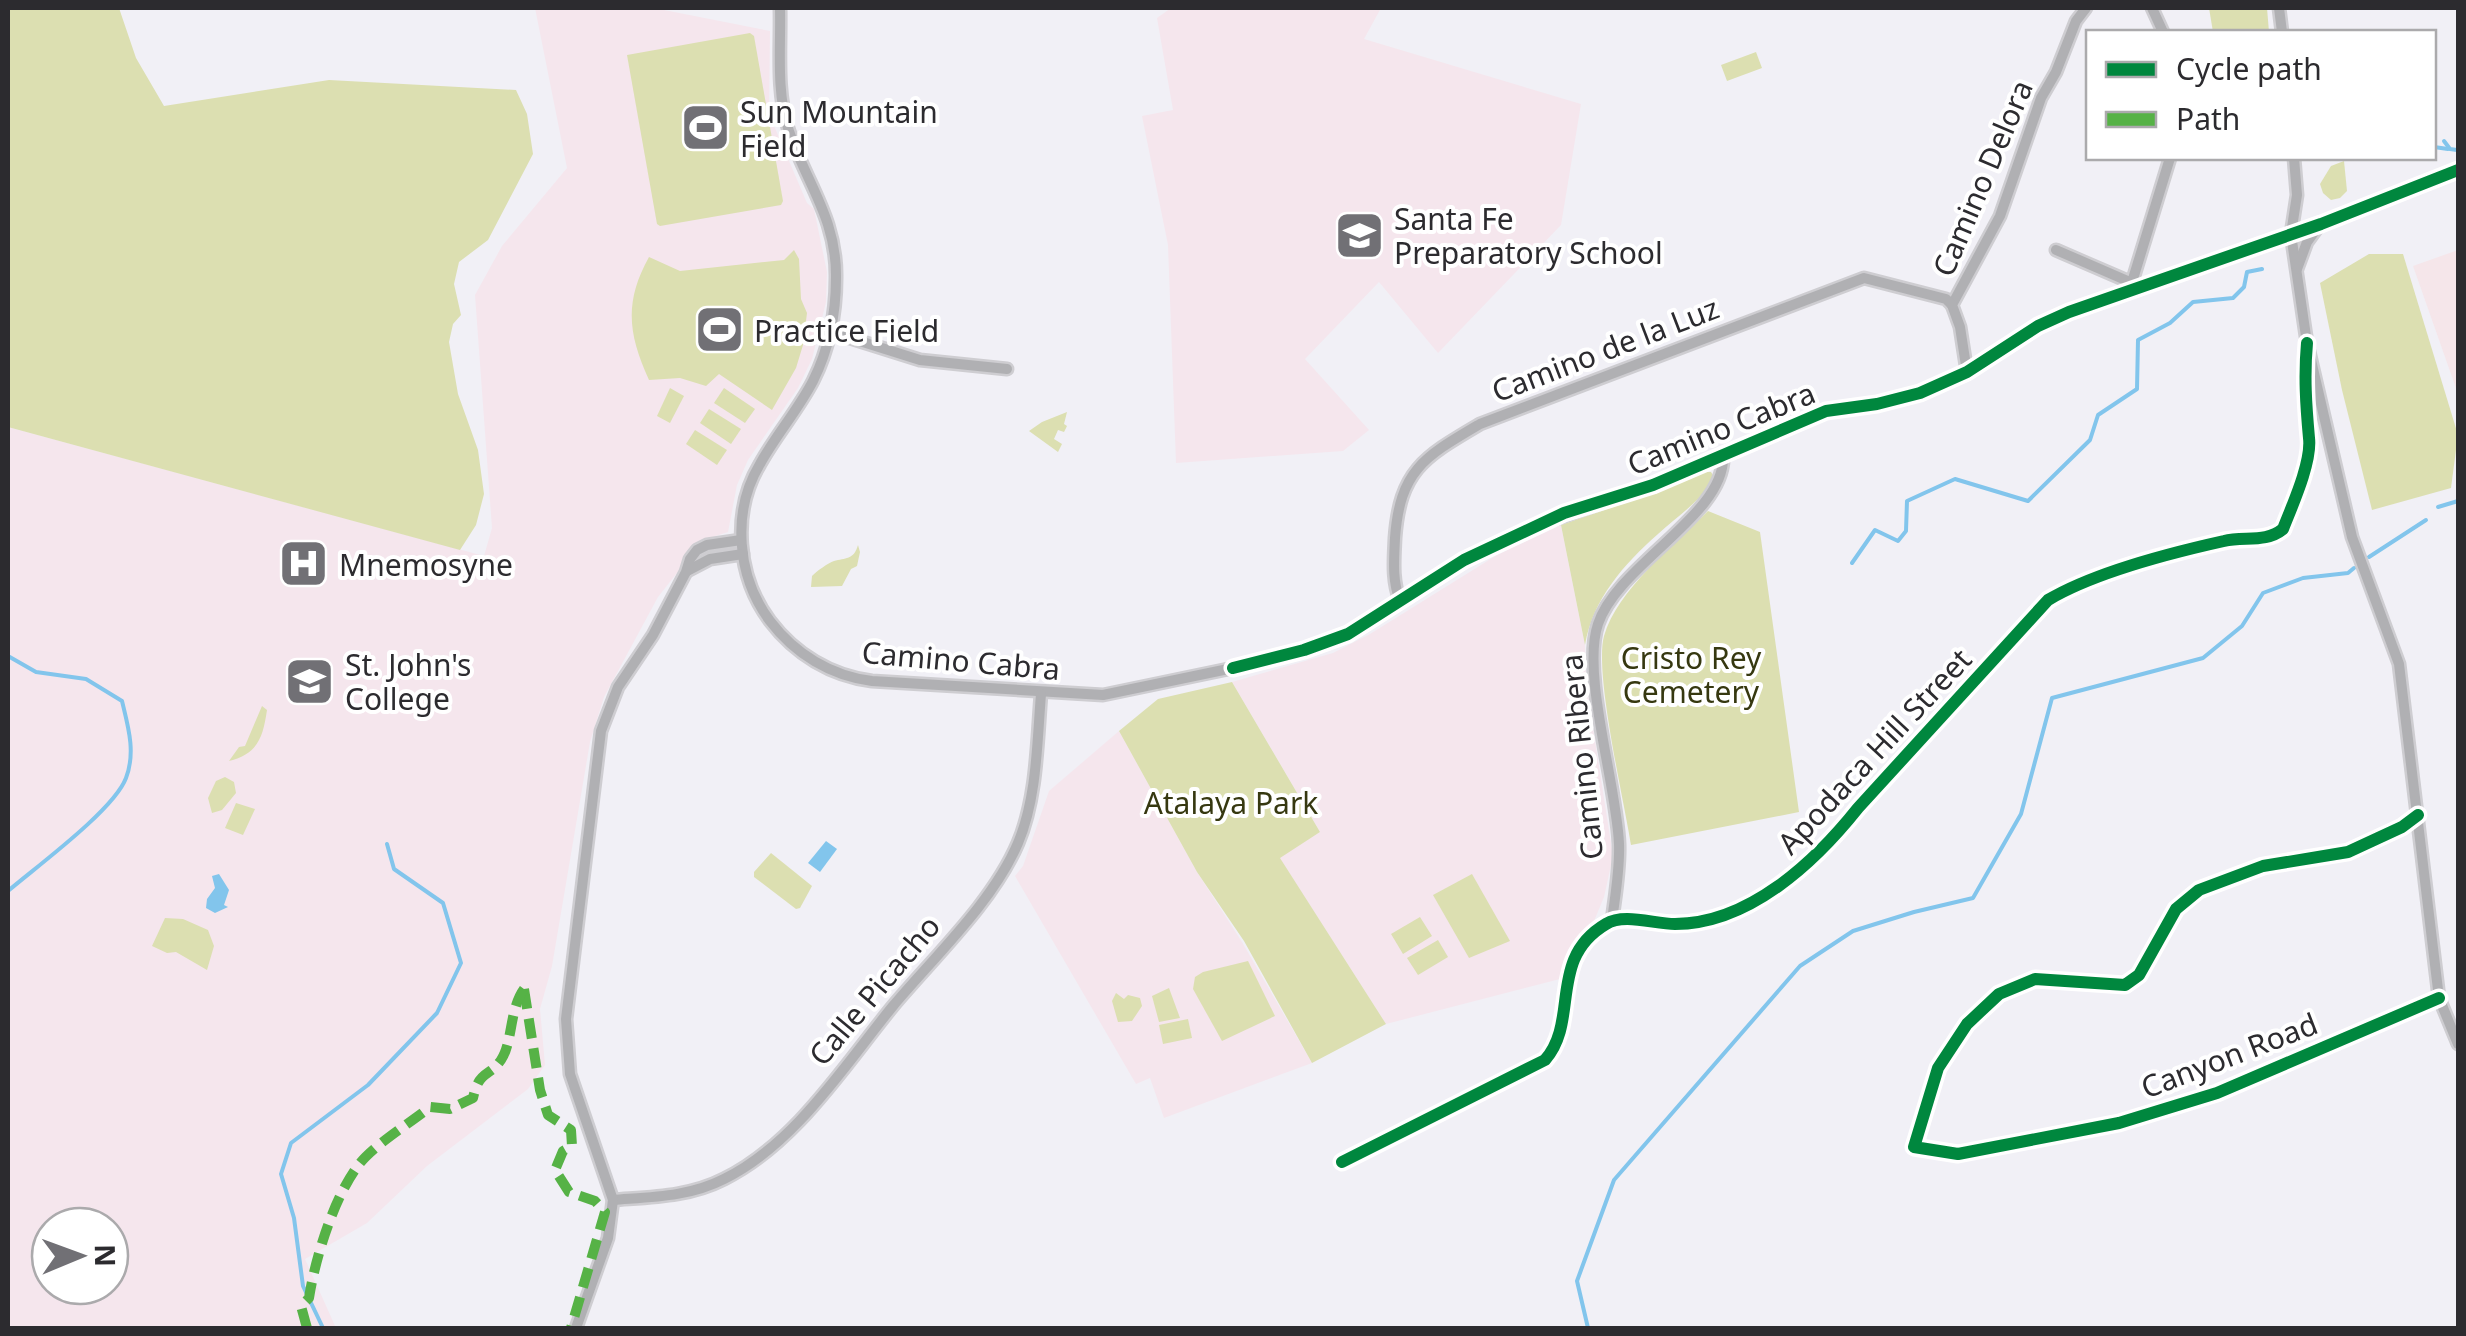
<svg xmlns="http://www.w3.org/2000/svg" width="2466" height="1336" font-family="'Noto Sans',sans-serif">
	<style>
		.industrial { fill: #f5e6ea }
		.education { fill: #f5e6ed; fill-rule: evenodd }
		.green { fill: #dcdfb1 }
		.water { fill: #82c5ec }
		.lines { fill: none; stroke-linecap: round; stroke-linejoin: round }
		.stream { stroke: #82c5ec; stroke-width: 4 }
		.minor-casing { stroke: #cecdd1; stroke-width: 15 }
		.minor { stroke: #b0b0b3; stroke-width: 10 }
		.quiet { stroke: #56b246; stroke-width: 10; stroke-dasharray: 20 10; stroke-linecap: butt }
		.cycleway-casing { stroke: #fff; stroke-width: 19 }
		.cycleway { stroke: #00873e; stroke-width: 12 }
		.labels { text-anchor: middle; dominant-baseline: central; stroke-width: 8; stroke-linejoin: round; paint-order: stroke }
		.poi-label { font-size: 30px; fill: #2c2b2f; stroke: #fff; text-anchor: start }
		.street-label { font-size: 30px; fill: #2c2b2f; stroke: #fff }
		.park-label { font-size: 30px; fill: #363810; stroke: #fff }
	</style>
	<rect width="100%" height="100%" fill="#f1f0f6"/>
	<path class="industrial" d="M2458 250V394L2413 266Z"/>
	<g class="education">
		<path d="M535 8H654L770 31 769 114 807 203 814 209 827 272 826 302 812 359 798 388 748 460 737 485 728 532 703 540 658 597 604 697 590 742 552 966 540 1009 545 1065 528 1089 427 1166 367 1223 305 1259 336 1328H8V427L484 556 492 528 475 295 502 246 567 168ZM50 1226H110V1286H50Z"/>
		<path d="M1171 8H1381L1364 39 1581 104 1561 225 1438 353 1379 282 1305 359 1369 430 1343 451 1176 463 1168 245 1142 116 1173 110 1157 18Z"/>
		<path d="M1561 525 1585 645 1586 683 1613 856 1604 897 1592 926 1570 948 1560 979 1386 1024 1279 857 1320 832 1232 682 1333 653 1370 634 1497 555Z"/>
		<path d="M1119 731 1197 872 1242 942 1312 1063 1164 1118 1150 1078 1136 1084 1015 876 1023 866 1049 791Z"/>
	</g>
	<g class="green">
		<path d="M8 8H119L136 58 164 106 329 80 516 90 527 114 533 154 488 240 459 262 454 284 461 315 453 324 449 342 458 394 478 450 484 494 476 525 460 550 8 427Z"/>
		<path d="M2209 8H2267L2269 32H2213Z"/>
		<path d="M750 33 754 36 783 201 781 205 660 226 657 224 627 55Z"/>
		<path d="M1756 52 1762 68 1727 81 1721 65Z"/>
		<path d="M2344 161 2347 191 2340 198 2331 200 2323 193 2320 184 2331 166Z"/>
		<path d="M794 250 799 259 801 299 807 313 803 345 796 368 772 410 719 374 706 386 680 378 649 380C628 334 624 302 649 257L680 271 784 260Z"/>
		<path d="M2369 254H2403L2458 435 2451 488 2372 510 2342 390 2320 283Z"/>
		<path d="M670 388 684 396 670 423 657 416Z"/>
		<path d="M724 388 755 409 745 423 714 403Z"/>
		<path d="M709 409 741 429 731 444 700 423Z"/>
		<path d="M1067 412 1064 424 1067 426 1064 432 1058 430 1054 439 1062 444 1058 452 1029 431 1042 422Z"/>
		<path d="M695 430 727 450 717 465 686 444Z"/>
		<path d="M1703 472H1711L1714 477C1700 503 1678 515 1658 534 1623 565 1593 599 1585 645L1561 525 1662 490Z"/>
		<path d="M1708 511 1760 532 1799 812 1631 845C1624 800 1594 673 1604 636 1617 590 1675 544 1708 511Z"/>
		<path d="M858 545 860 552 857 566 851 569 842 586 811 587 812 576C817 571 828 563 834 561 845 558 854 560 858 545Z"/>
		<path d="M1232 682 1320 832 1280 858 1386 1024 1312 1063 1244 941 1197 872 1119 731 1158 699Z"/>
		<path d="M262 706 267 710C263 737 258 754 229 761L239 747 245 746Z"/>
		<path d="M225 777 234 782 236 793 222 810 212 813 208 798 216 781Z"/>
		<path d="M236 803 255 809 243 835 225 828Z"/>
		<path d="M771 853 812 886 800 908 796 909 754 877V872Z"/>
		<path d="M1472 874 1510 941 1469 958 1433 895Z"/>
		<path d="M1420 917 1432 936 1403 954 1391 934Z"/>
		<path d="M165 918 183 919 208 930 214 946 207 970 176 952 167 953 152 946Z"/>
		<path d="M1438 940 1448 957 1418 975 1407 958Z"/>
		<path d="M1248 961 1275 1016 1222 1041 1193 989 1195 977 1203 972Z"/>
		<path d="M1169 988 1180 1018 1159 1022 1152 996Z"/>
		<path d="M1116 993 1124 999 1128 995 1140 998 1142 1006 1132 1021 1118 1022 1112 1001Z"/>
		<path d="M1188 1019 1192 1038 1163 1044 1159 1025Z"/>
	</g>
	<g class="water">
		<path d="M826 841 837 849 820 872 808 863Z"/>
		<path d="M219 874 229 890 224 905 228 907 215 913 206 908 207 899 215 888 212 876Z"/>
	</g>
	<g class="lines">
		<g class="stream">
			<path d="M2444 141 2450 149 2457 150"/>
			<path d="M2434 147 2448 149"/>
			<path d="M2438 507 2458 501"/>
			<path d="M2369 557 2426 520"/>
			<path d="M1852 563 1875 530 1898 541 1906 531 1907 501 1955 479 2028 501 2090 440 2098 415 2137 389 2138 340 2170 323 2193 302 2233 298 2244 287 2247 272 2262 269"/>
			<path d="M8 656 36 672 86 679 122 701C128 726 136 752 126 778 114 810 36 867 8 891"/>
			<path d="M323 1328 303 1286 294 1218 281 1174 291 1143 368 1085 437 1013 461 963 443 903 394 869 387 844"/>
			<path d="M1588 1328 1577 1281 1614 1180 1800 966 1853 931 1914 912 1973 898 2021 814 2052 698 2203 658 2242 626 2263 593 2303 578 2348 573 2354 568"/>
		</g>
		<defs>
			<g id="minor">
				<path d="M780 8C781 47 776 90 788 128 805 182 837 217 836 278 836 314 829 349 813 381 798 410 776 435 760 464 731 512 737 577 770 621 795 654 831 676 872 681L1103 695 1233 668 1304 650 1348 634 1464 560 1530 528 1653 485 1826 411 1877 404 1920 393 1967 372 2038 326 2069 312 2321 224 2458 170"/>
				<path d="M2152 8 2163 32"/>
				<path d="M2279 8 2282 32"/>
				<path d="M2294 158 2297 195 2291 234 2307 343 2352 537 2399 664 2439 998 2458 1044"/>
				<path d="M2056 250 2130 282"/>
				<path d="M2297 269 2307 242 2320 224"/>
				<path d="M2129 292 2170 158"/>
				<path d="M831 332 920 360 1007 369"/>
				<path d="M1967 372 1960 327 1952 305 2000 216 2041 98 2056 72 2076 21 2086 8"/>
				<path d="M687 571 710 559 743 554"/>
				<path d="M1400 601C1392 580 1394 561 1395 538 1400 470 1424 457 1480 424L1864 278 1946 299 1952 305"/>
				<path d="M2418 815 2402 827 2348 852 2263 866 2199 890 2176 909 2139 975 2125 985 2035 979 1999 994 1967 1024 1938 1068 1914 1147 1958 1154 2119 1123 2217 1093 2439 998"/>
				<path d="M1612 921C1615 896 1620 870 1619 844 1617 786 1581 674 1598 624 1618 564 1727 514 1723 455"/>
				<path d="M1342 1162 1545 1060C1580 1020 1547 959 1606 924 1624 913 1654 924 1675 924 1749 924 1815 862 1858 808L2048 600C2095 572 2170 553 2224 541 2244 536 2266 543 2283 529 2292 506 2312 462 2309 438 2306 405 2304 376 2307 343"/>
				<path d="M613 1200C651 1197 689 1197 724 1179 795 1144 844 1066 893 1006 934 957 993 902 1018 843 1037 798 1037 743 1041 694"/>
				<path d="M576 1328 608 1238 613 1200 570 1074 566 1019 601 731 618 687 653 635 686 572 690 559 697 550 707 545 741 540"/>
			</g>
		</defs>
		<use href="#minor" class="minor-casing"/>
		<use href="#minor" class="minor"/>
		<g class="quiet">
			<path d="M524 989 540 1090 548 1115 571 1130 572 1146 563 1151 555 1170 569 1192 595 1201 605 1212 571 1328"/>
			<path d="M307 1328 301 1306 309 1298C315 1259 333 1200 357 1167 372 1146 409 1124 430 1107L450 1109 473 1098C480 1068 488 1079 501 1060 513 1042 509 1010 524 989"/>
		</g>
		<defs>
			<g id="cycleway">
				<path d="M1233 668 1304 650 1348 634 1464 560 1564 513 1653 485 1826 411 1877 404 1920 393 1967 372 2038 326 2069 312 2321 224 2458 170"/>
				<path d="M2418 815 2402 827 2348 852 2263 866 2199 890 2176 909 2139 975 2125 985 2035 979 1999 994 1967 1024 1938 1068 1914 1147 1958 1154 2119 1123 2217 1093 2439 998"/>
				<path d="M1342 1162 1545 1060C1580 1020 1547 959 1606 924 1624 913 1654 924 1675 924 1749 924 1815 862 1858 808L2048 600C2095 572 2170 553 2224 541 2244 536 2266 543 2283 529 2292 506 2312 462 2309 438 2306 405 2304 376 2307 343"/>
			</g>
		</defs>
		<use href="#cycleway" class="cycleway-casing"/>
		<use href="#cycleway" class="cycleway"/>
	</g>
	<defs>
		<symbol id="stadium-square" viewBox="-11 -11 22 22"><rect x="-9" y="-9" width="18" height="18" rx="4" fill="#717075" stroke="#fff"/><path d="M0-5a6.5 5 0 1 0 0 10a6.5 5 0 1 0 0-10ZM-3.5-1.8h7v3.6h-7Z" fill="#fff"/></symbol>
		<symbol id="school-square" viewBox="-11 -11 22 22"><rect x="-9" y="-9" width="18" height="18" rx="4" fill="#717075" stroke="#fff"/><path d="M0-5L7-2L0 1L-7-2ZM-4 1L0 2.5L4 1V4Q0 6-4 4Z" fill="#fff"/></symbol>
		<symbol id="hospital-square" viewBox="-11 -11 22 22"><rect x="-9" y="-9" width="18" height="18" rx="4" fill="#717075" stroke="#fff"/><path d="M-5-5h3v3.5h4V-5h3V5h-3V1.5h-4V5h-3Z" fill="#fff"/></symbol>
		<symbol id="university-square" viewBox="-11 -11 22 22"><rect x="-9" y="-9" width="18" height="18" rx="4" fill="#717075" stroke="#fff"/><path d="M0-5L7-2L0 1L-7-2ZM-4 1L0 2.5L4 1V4Q0 6-4 4Z" fill="#fff"/></symbol>
	</defs>
	<g fill-rule="evenodd">
		<use href="#stadium-square" x="678" y="100" width="55" height="55"/>
		<use href="#school-square" x="1332" y="208" width="55" height="55"/>
		<use href="#stadium-square" x="692" y="302" width="55" height="55"/>
		<use href="#hospital-square" x="276" y="536" width="55" height="55"/>
		<use href="#university-square" x="282" y="654" width="55" height="55"/>
	</g>
	<g class="labels">
		<g class="poi-label">
			<text x="740" y="111">Sun Mountain<tspan x="740" dy="34">Field</tspan></text>
			<text x="1394" y="218">Santa Fe<tspan x="1394" dy="34">Preparatory School</tspan></text>
			<text x="754" y="330">Practice Field</text>
			<text x="339" y="564">Mnemosyne</text>
			<text x="345" y="664">St. John's<tspan x="345" dy="34">College</tspan></text>
		</g>
		<g class="street-label">
			<text transform="translate(1982 178) rotate(-67)">Camino Delora</text>
			<text transform="translate(1605 349) rotate(-21)">Camino de la Luz</text>
			<text transform="translate(1721 428) rotate(-22)">Camino Cabra</text>
			<text transform="translate(961 660) rotate(5)">Camino Cabra</text>
			<text transform="translate(1874 751) rotate(-47)">Apodaca Hill Street</text>
			<text transform="translate(1581 757) rotate(-96)">Camino Ribera</text>
			<text transform="translate(874 990) rotate(-50)">Calle Picacho</text>
			<text transform="translate(2229 1055) rotate(-21)">Canyon Road</text>
		</g>
		<g class="park-label">
			<text x="1691" y="657">Cristo Rey<tspan x="1691" dy="34">Cemetery</tspan></text>
			<text x="1231" y="802">Atalaya Park</text>
		</g>
	</g>
	<rect width="2466" height="1336" fill="none" stroke="#2c2b2f" stroke-width="20"/>
	<rect x="2086" y="30" width="350" height="130" fill="#ffffff" stroke="#abaaac" stroke-width="2.5"/>
	<rect x="2106" y="62" width="50" height="15" fill="#00873e" stroke="#abaaac" stroke-width="2.5"/>
	<text x="2176" y="80" font-size="30" fill="#2c2b2f">Cycle path</text>
	<rect x="2106" y="112" width="50" height="15" fill="#56b246" stroke="#abaaac" stroke-width="2.5"/>
	<text x="2176" y="130" font-size="30" fill="#2c2b2f">Path</text>
	<g transform="translate(80 1256) rotate(89)"><circle r="48" fill="#ffffff" stroke="#abaaac" stroke-width="2.5"/>
	<path d="M0-8L18 38L0 25L-18 38Z" fill="#717075"/>
	<text y="-15" font-size="28" font-weight="bold" text-anchor="middle" fill="#2c2b2f">N</text>
	</g>
</svg>
